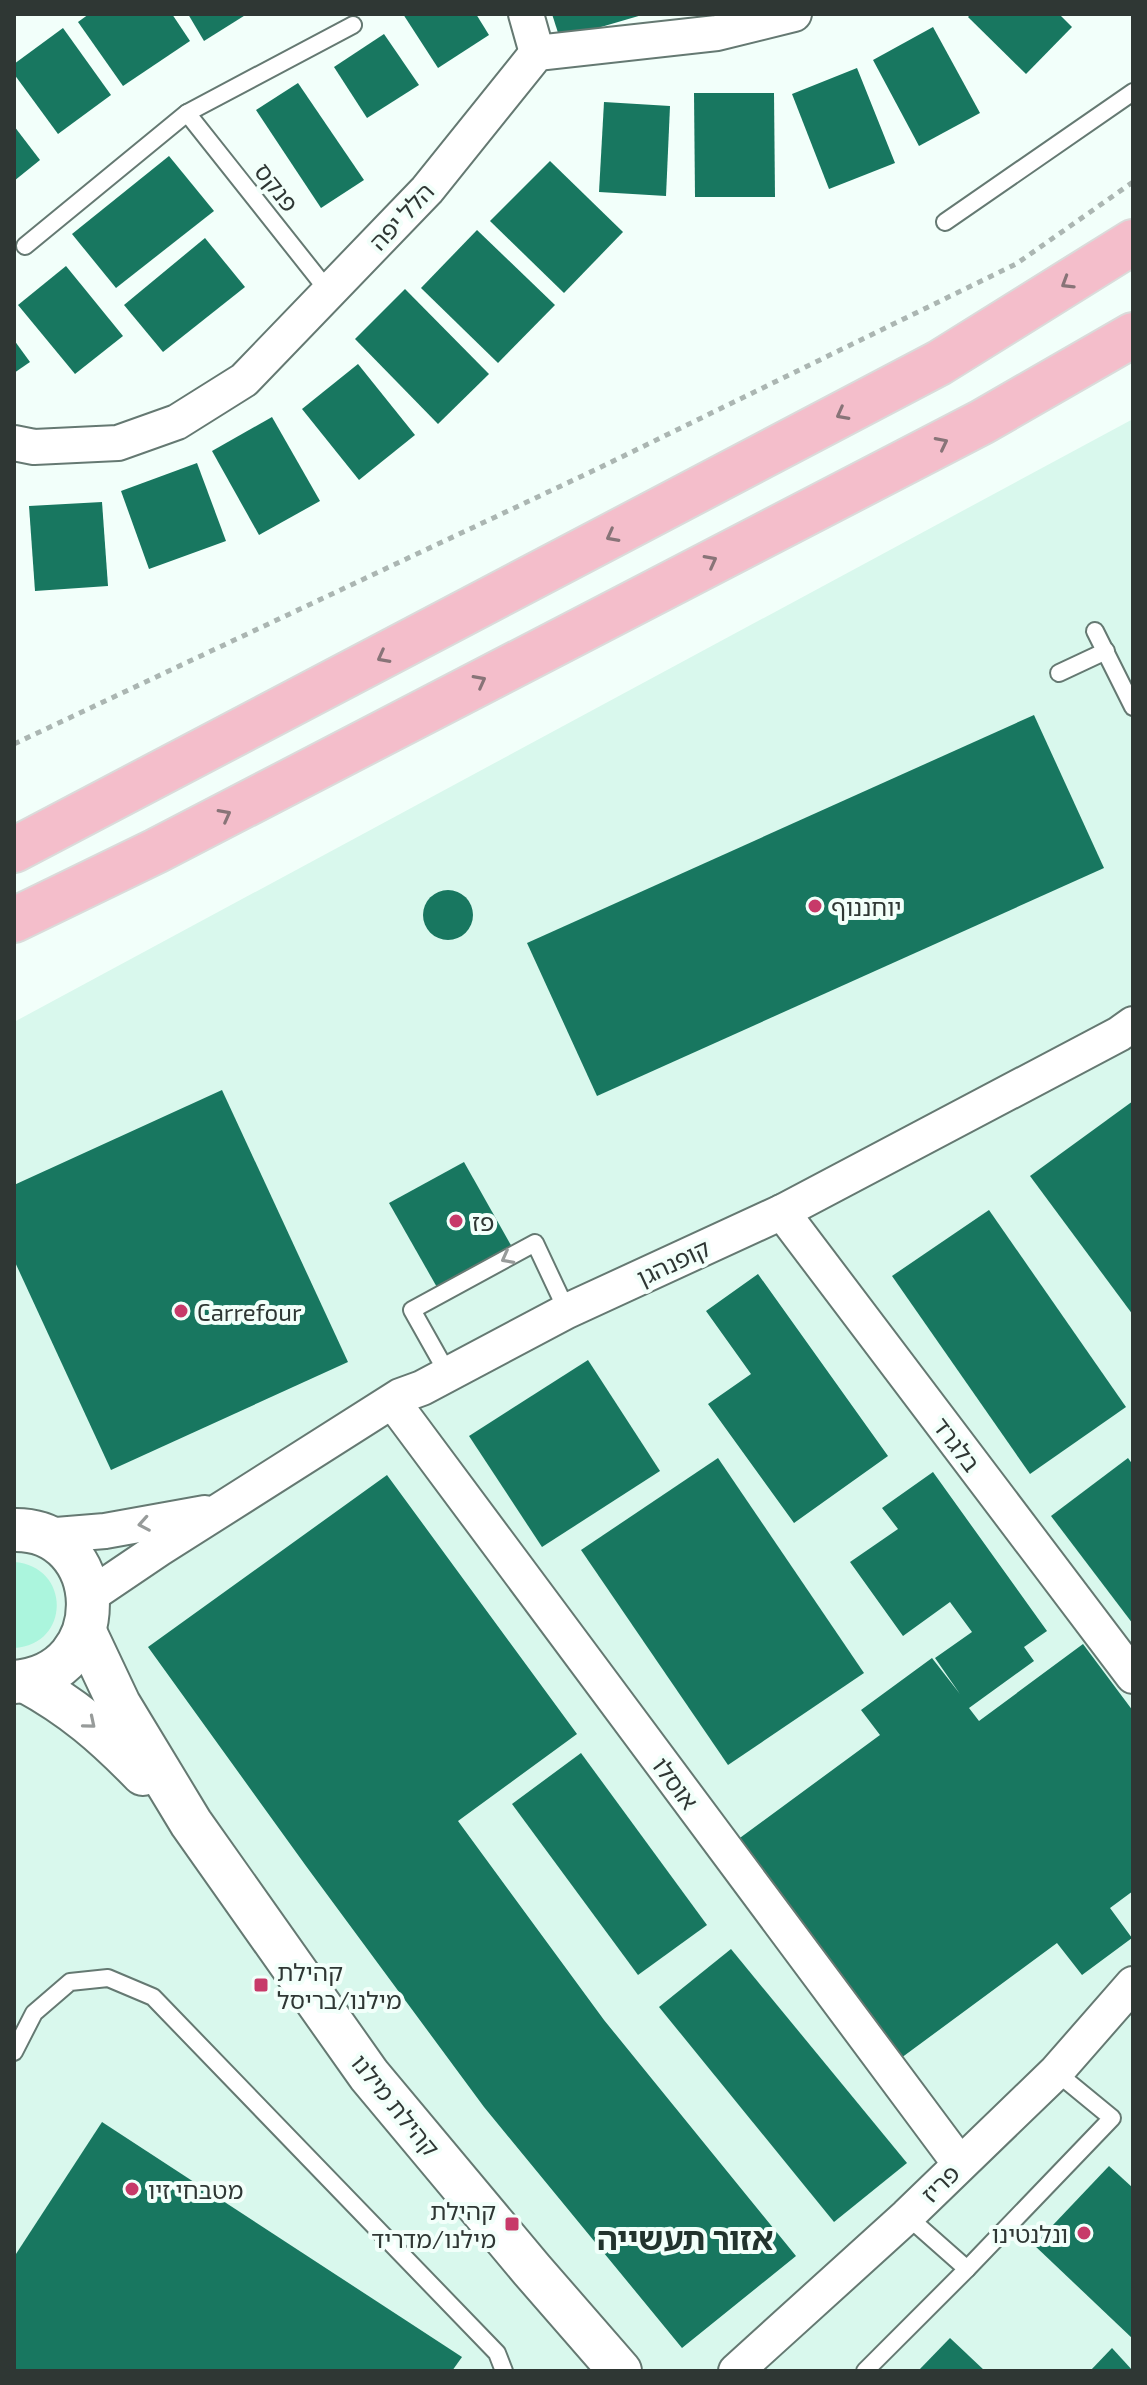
<svg xmlns="http://www.w3.org/2000/svg" width="1147" height="2385" font-family="'Exo 2','Noto Sans Hebrew',sans-serif">
	<style>
		.built { fill: #d9f8ed }
		.green { fill: #abf5dd }
		.building { fill: #187760 }
		.lines { fill: none; stroke-linecap: round; stroke-linejoin: round }
		.service-casing { stroke: #657972; stroke-width: 20 }
		.minor-casing { stroke: #657972; stroke-width: 38 }
		.tertiary-casing { stroke: #657972; stroke-width: 46 }
		.primary-casing { stroke: #dadbda; stroke-width: 48 }
		.path { stroke: #abb6b2; stroke-width: 5; stroke-dasharray: 6 6; stroke-linecap: butt }
		.service { stroke: #fff; stroke-width: 16 }
		.minor { stroke: #fff; stroke-width: 34 }
		.tertiary { stroke: #fff; stroke-width: 42 }
		.primary { stroke: #f4becb; stroke-width: 44 }
		.oneway { stroke: #887478 }
		.oneway2 { stroke: #979b9a }
		.poi-dot { fill: #c73a69; stroke: #f2fffa; stroke-width: 3 }
		.labels { text-anchor: middle; dominant-baseline: central; stroke-width: 8; stroke-linejoin: round; paint-order: stroke }
		.street-label { font-size: 24px; fill: #2f3734; stroke: #f2fffa }
		.poi-label { font-size: 24px; fill: #2f3734; stroke: #f2fffa; text-anchor: start }
		.district-label { font-size: 32px; font-weight: bold; fill: #22332d; stroke: #f2fffa }
	</style>
	<rect width="100%" height="100%" fill="#f2fffa"/>
	<path class="built" d="M1133 419V2371H14V1022Z"/>
	<path class="green" d="M14 1562C71 1566 71 1645 14 1648Z"/>
	<g class="building">
		<path d="M89 14H172L190 41 123 86 78 22Z"/>
		<path d="M188 14H247L204 41Z"/>
		<path d="M403 14H476L489 35 438 68Z"/>
		<path d="M552 14H642V15L560 39Z"/>
		<path d="M971 14H1059L1072 27 1026 74 968 17Z"/>
		<path d="M933 27 980 113 919 146 873 60Z"/>
		<path d="M63 28 111 95 58 134 14 74V64Z"/>
		<path d="M384 34 419 85 367 118 334 67Z"/>
		<path d="M857 68 895 163 829 189 792 94Z"/>
		<path d="M298 83 364 180 321 208 256 110Z"/>
		<path d="M694 93H774L775 197H695Z"/>
		<path d="M604 102 670 106 666 196 599 192Z"/>
		<path d="M14 126 40 160 14 181Z"/>
		<path d="M169 156 214 211 116 288 72 234Z"/>
		<path d="M550 161 623 232 564 293 490 221Z"/>
		<path d="M477 230 555 305 498 363 421 288Z"/>
		<path d="M205 238 245 287 163 352 124 305Z"/>
		<path d="M66 266 123 336 75 374 18 305Z"/>
		<path d="M405 289 489 374 438 424 355 339Z"/>
		<path d="M14 340 30 362 14 373Z"/>
		<path d="M358 364 415 435 359 480 302 409Z"/>
		<path d="M272 417 320 501 259 535 212 451Z"/>
		<path d="M197 463 226 541 149 569 121 491Z"/>
		<path d="M102 502 108 586 35 591 29 506Z"/>
		<path d="M1034 715 1104 868 597 1096 527 943Z"/>
		<circle cx="448" cy="915" r="25"/>
		<path d="M222 1090 348 1362 111 1470 14 1260V1185Z"/>
		<path d="M1133 1101V1315L1030 1176Z"/>
		<path d="M464 1162 512 1247 438 1289 389 1203Z"/>
		<path d="M989 1210 1126 1407 1030 1474 892 1276Z"/>
		<path d="M758 1274 888 1456 794 1523 708 1404 751 1374 706 1311Z"/>
		<path d="M588 1360 660 1471 542 1547 469 1436Z"/>
		<path d="M718 1458 864 1673 728 1765 581 1550Z"/>
		<path d="M1128 1458 1133 1465V1624L1051 1516Z"/>
		<path d="M933 1472 1047 1631 1024 1647 1034 1661 969 1708 979 1721 1083 1644 1133 1711V1891L1110 1908 1132 1938 1082 1975 1057 1943 897 2061 733 1843 880 1735 861 1710 932 1658 960 1694 935 1658 972 1632 950 1602 903 1636 850 1562 898 1529 882 1508Z"/>
		<path d="M387 1475 577 1734 458 1821 604 2020 796 2256 682 2348 484 2107 306 1866 148 1647Z"/>
		<path d="M581 1753 707 1925 638 1975 512 1804Z"/>
		<path d="M731 1949 907 2163 834 2222 659 2007Z"/>
		<path d="M102 2122 462 2357 452 2371H14V2257Z"/>
		<path d="M1109 2166 1133 2188V2339L1034 2245Z"/>
		<path d="M950 2338 985 2371H918Z"/>
		<path d="M1112 2348 1133 2371H1090Z"/>
	</g>
	<g class="lines">
		<defs>
			<g id="service">
				<path d="M187 113 329 292"/>
				<path d="M945 222 1133 92"/>
				<path d="M25 246 187 113 353 25"/>
				<path d="M1095 631 1133 707"/>
				<path d="M1059 673 1106 651"/>
				<path d="M448 1374 412 1310 535 1243 567 1311"/>
				<path d="M14 2052 34 2013 70 1982 108 1978 153 1997 497 2353 504 2371"/>
				<path d="M907 2216 967 2269 1112 2118 1056 2072"/>
				<path d="M865 2371 967 2269"/>
			</g>
			<g id="minor">
				<path d="M526 14 537 53"/>
				<path d="M14 443 34 447 118 443 177 422 244 380 427 190 537 53 717 33 794 14"/>
				<path d="M782 1212 1133 1676"/>
				<path d="M393 1402 960 2164"/>
				<path d="M44 1536 105 1531 205 1513"/>
				<path d="M88 1597 159 1549 400 1396 422 1388 567 1311 782 1212 1119 1034 1133 1024"/>
				<path d="M736 2371 907 2216 1056 2072 1133 1984"/>
			</g>
			<g id="tertiary">
				<path d="M14 1530C109 1528 116 1675 14 1682"/>
				<path d="M85 1632 119 1704 191 1823 369 2075 532 2270 620 2371"/>
				<path d="M25 1681C73 1707 105 1735 143 1774"/>
			</g>
			<g id="primary">
				<path d="M14 850 939 363 1133 242"/>
				<path d="M14 920 156 851 982 422 1133 335"/>
			</g>
		</defs>
		<use href="#service" class="service-casing"/>
		<use href="#minor" class="minor-casing"/>
		<use href="#tertiary" class="tertiary-casing"/>
		<use href="#primary" class="primary-casing"/>
		<path class="path" d="M14 744 599 468 1016 264 1133 182"/>
		<use href="#service" class="service"/>
		<use href="#minor" class="minor"/>
		<use href="#tertiary" class="tertiary"/>
		<use href="#primary" class="primary"/>
	</g>
	<defs><path id="oneway-chevron" d="M-2-3.5L2.5 0L-2 3.5" fill="none" stroke-width="1.6" stroke-linecap="round" stroke-linejoin="round" transform="scale(2)"/></defs>
	<g class="oneway">
		<use href="#oneway-chevron" transform="translate(1067 283) rotate(148)"/>
		<use href="#oneway-chevron" transform="translate(842 414) rotate(152)"/>
		<use href="#oneway-chevron" transform="translate(942 443) rotate(-27)"/>
		<use href="#oneway-chevron" transform="translate(612 536) rotate(152)"/>
		<use href="#oneway-chevron" transform="translate(711 561) rotate(-28)"/>
		<use href="#oneway-chevron" transform="translate(383 657) rotate(152)"/>
		<use href="#oneway-chevron" transform="translate(480 681) rotate(-28)"/>
		<use href="#oneway-chevron" transform="translate(225 815) rotate(-28)"/>
	</g>
	<g class="oneway2">
		<use href="#oneway-chevron" transform="translate(507 1258) rotate(152)"/>
		<use href="#oneway-chevron" transform="translate(144 1524) rotate(170)"/>
		<use href="#oneway-chevron" transform="translate(90 1723) rotate(40)"/>
	</g>
	<g class="poi-dot">
		<circle cx="815" cy="906" r="8"/>
		<circle cx="456" cy="1221" r="8"/>
		<circle cx="181" cy="1311" r="8"/>
		<rect x="253" y="1977" width="16" height="16" rx="4"/>
		<circle cx="132" cy="2189" r="8"/>
		<rect x="504" y="2216" width="16" height="16" rx="4"/>
		<circle cx="1084" cy="2233" r="8"/>
	</g>
	<g class="labels">
		<g class="street-label">
			<text transform="translate(277 187) rotate(52)">פנקס</text>
			<text transform="translate(401 216) rotate(-47)">הלל יפה</text>
			<text transform="translate(673 1262) rotate(-25)">קופנהגן</text>
			<text transform="translate(957 1444) rotate(53)">בלגרד</text>
			<text transform="translate(676 1783) rotate(53)">אוסלו</text>
			<text transform="translate(396 2105) rotate(51)">קהילת מילנו</text>
			<text transform="translate(940 2183) rotate(-44)">פריז</text>
		</g>
		<g class="poi-label">
			<text x="831" y="906">יוחננוף</text>
			<text x="472" y="1221">פז</text>
			<text x="197" y="1311">Carrefour</text>
			<text x="277" y="1971">קהילת<tspan x="277" dy="28">מילנו/בריסל</tspan></text>
			<text x="148" y="2189">מטבחי זיו</text>
			<text x="496" y="2210" text-anchor="end">קהילת<tspan x="496" dy="28">מילנו/מדריד</tspan></text>
			<text x="1068" y="2233" text-anchor="end">ונלנטינו</text>
		</g>
		<g class="district-label">
			<text x="685" y="2237">אזור תעשייה</text>
		</g>
	</g>
	<rect width="1147" height="2385" fill="none" stroke="#2f3734" stroke-width="32"/>
</svg>
